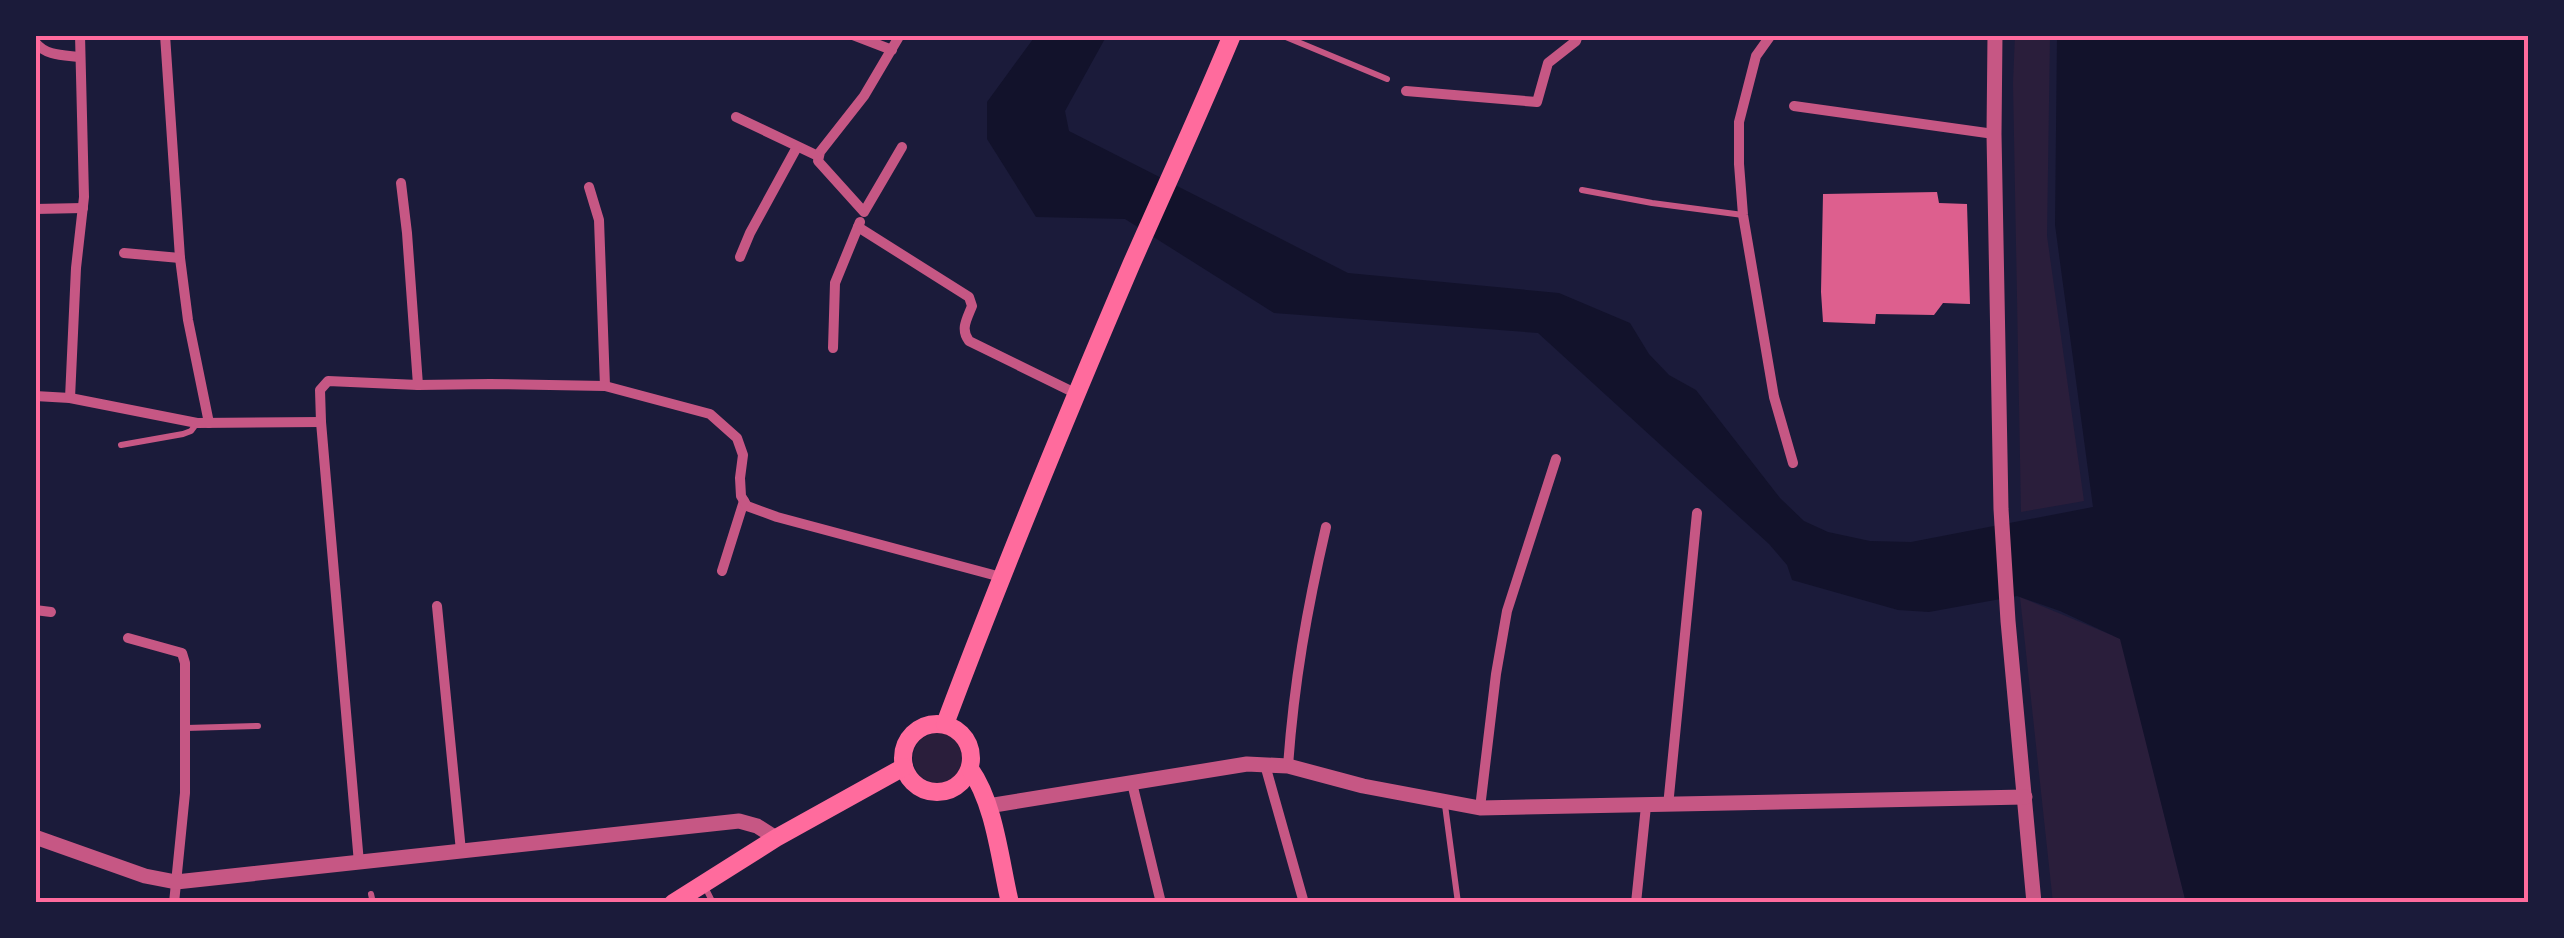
<svg xmlns="http://www.w3.org/2000/svg" width="2564" height="938" font-family="Overpass,sans-serif">
	<style>
		.green { fill: #2a1e3b }
		.water { fill: #12122b }
		.building { fill: #dd5f8e }
		.lines { fill: none; stroke-linecap: round; stroke-linejoin: round }
		.service { stroke: #c65784; stroke-width: 6 }
		.minor { stroke: #c65784; stroke-width: 10 }
		.tertiary { stroke: #c65784; stroke-width: 15 }
		.secondary { stroke: #ff6b9d; stroke-width: 18 }
		.neatline { fill: none; stroke: #ff6b9d; stroke-width: 4 }
	</style>
	<rect width="100%" height="100%" fill="#1b1b3a"/>
	<g class="green">
		<path d="M2015 35H2050L2047 236 2084 501 2021 512 2013 83Z"/>
		<path d="M2020 597 2121 639 2186 903H2053Z"/>
		<circle cx="938" cy="758" r="25"/>
	</g>
	<path class="water" d="M1036 35H1107L1065 111 1069 131 1348 273 1559 293 1630 323 1649 354 1669 375 1696 390 1780 498 1804 521 1828 532 1870 541 1911 542 2093 507 2055 225 2057 35H2529V903H2186L2120 639 2060 611 2017 596 1929 612 1898 610 1792 580 1787 565 1769 544 1538 333 1274 313 1125 219 1036 217 987 139V102Z"/>
	<path class="building" d="M1937 192 1939 203 1967 204 1970 304 1943 303 1934 315 1876 314 1875 324 1823 322 1821 292 1823 194Z"/>
	<g class="lines">
		<g class="service">
			<path d="M1281 35 1387 79"/>
			<path d="M1582 190 1652 203 1743 215"/>
			<path d="M121 445 183 434 191 431 197 423"/>
			<path d="M186 728 258 726"/>
			<path d="M1445 805 1458 903"/>
			<path d="M704 885 713 903"/>
			<path d="M371 894 373 903"/>
		</g>
		<g class="minor">
			<path d="M165 35 180 258 188 320 209 423"/>
			<path d="M853 35 892 50"/>
			<path d="M900 35 864 96 820 152 818 161 864 212 902 147"/>
			<path d="M1771 35 1756 56 1739 122V164L1743 215 1774 397 1793 463"/>
			<path d="M35 42C46 56 62 55 80 57"/>
			<path d="M1406 91 1537 102 1548 63 1576 41 1578 35"/>
			<path d="M1794 106 1994 134"/>
			<path d="M736 117 818 156"/>
			<path d="M401 183 407 233 418 385"/>
			<path d="M589 187 599 220 605 386"/>
			<path d="M35 209 83 208"/>
			<path d="M858 227 969 297 972 306C967 319 960 329 969 341L1077 394"/>
			<path d="M124 253 180 258"/>
			<path d="M740 257 750 233 797 147"/>
			<path d="M833 348 835 283 860 222"/>
			<path d="M35 396 70 398 197 423 321 422"/>
			<path d="M70 398 76 268 84 197 80 35"/>
			<path d="M722 571 744 501"/>
			<path d="M437 606 461 851"/>
			<path d="M35 610 51 612"/>
			<path d="M128 638 182 653 185 663V793L174 903"/>
			<path d="M1265 765 1304 903"/>
			<path d="M1288 766C1294 682 1307 609 1326 527"/>
			<path d="M1132 783 1161 903"/>
			<path d="M1668 806 1697 513"/>
			<path d="M1480 808 1496 674 1507 611 1556 459"/>
			<path d="M359 863 321 422 320 390 328 381 418 385 490 384 605 386 710 414 737 438 743 455 740 478 741 496 747 506 777 517 1001 577"/>
			<path d="M1636 903 1646 806"/>
		</g>
		<g class="tertiary">
			<path d="M1995 35 1994 134 2001 509 2008 621 2034 903"/>
			<path d="M988 806 1247 764 1288 766 1363 786 1480 808 2025 797"/>
			<path d="M35 837 145 876 176 882 739 821 757 826 776 838"/>
		</g>
		<g class="secondary">
			<circle cx="937" cy="758" r="34"/>
			<path d="M945 724C1003 570 1066 417 1131 265 1165 188 1200 112 1232 35"/>
			<path d="M970 769C995 804 1000 861 1010 903"/>
			<path d="M673 903 776 838 904 767"/>
		</g>
	</g>
	<rect width="2564" height="938" fill="none" stroke="#1b1b3a" stroke-width="75"/>
	<rect x="38" y="38" width="2488" height="862" class="neatline"/>
</svg>
